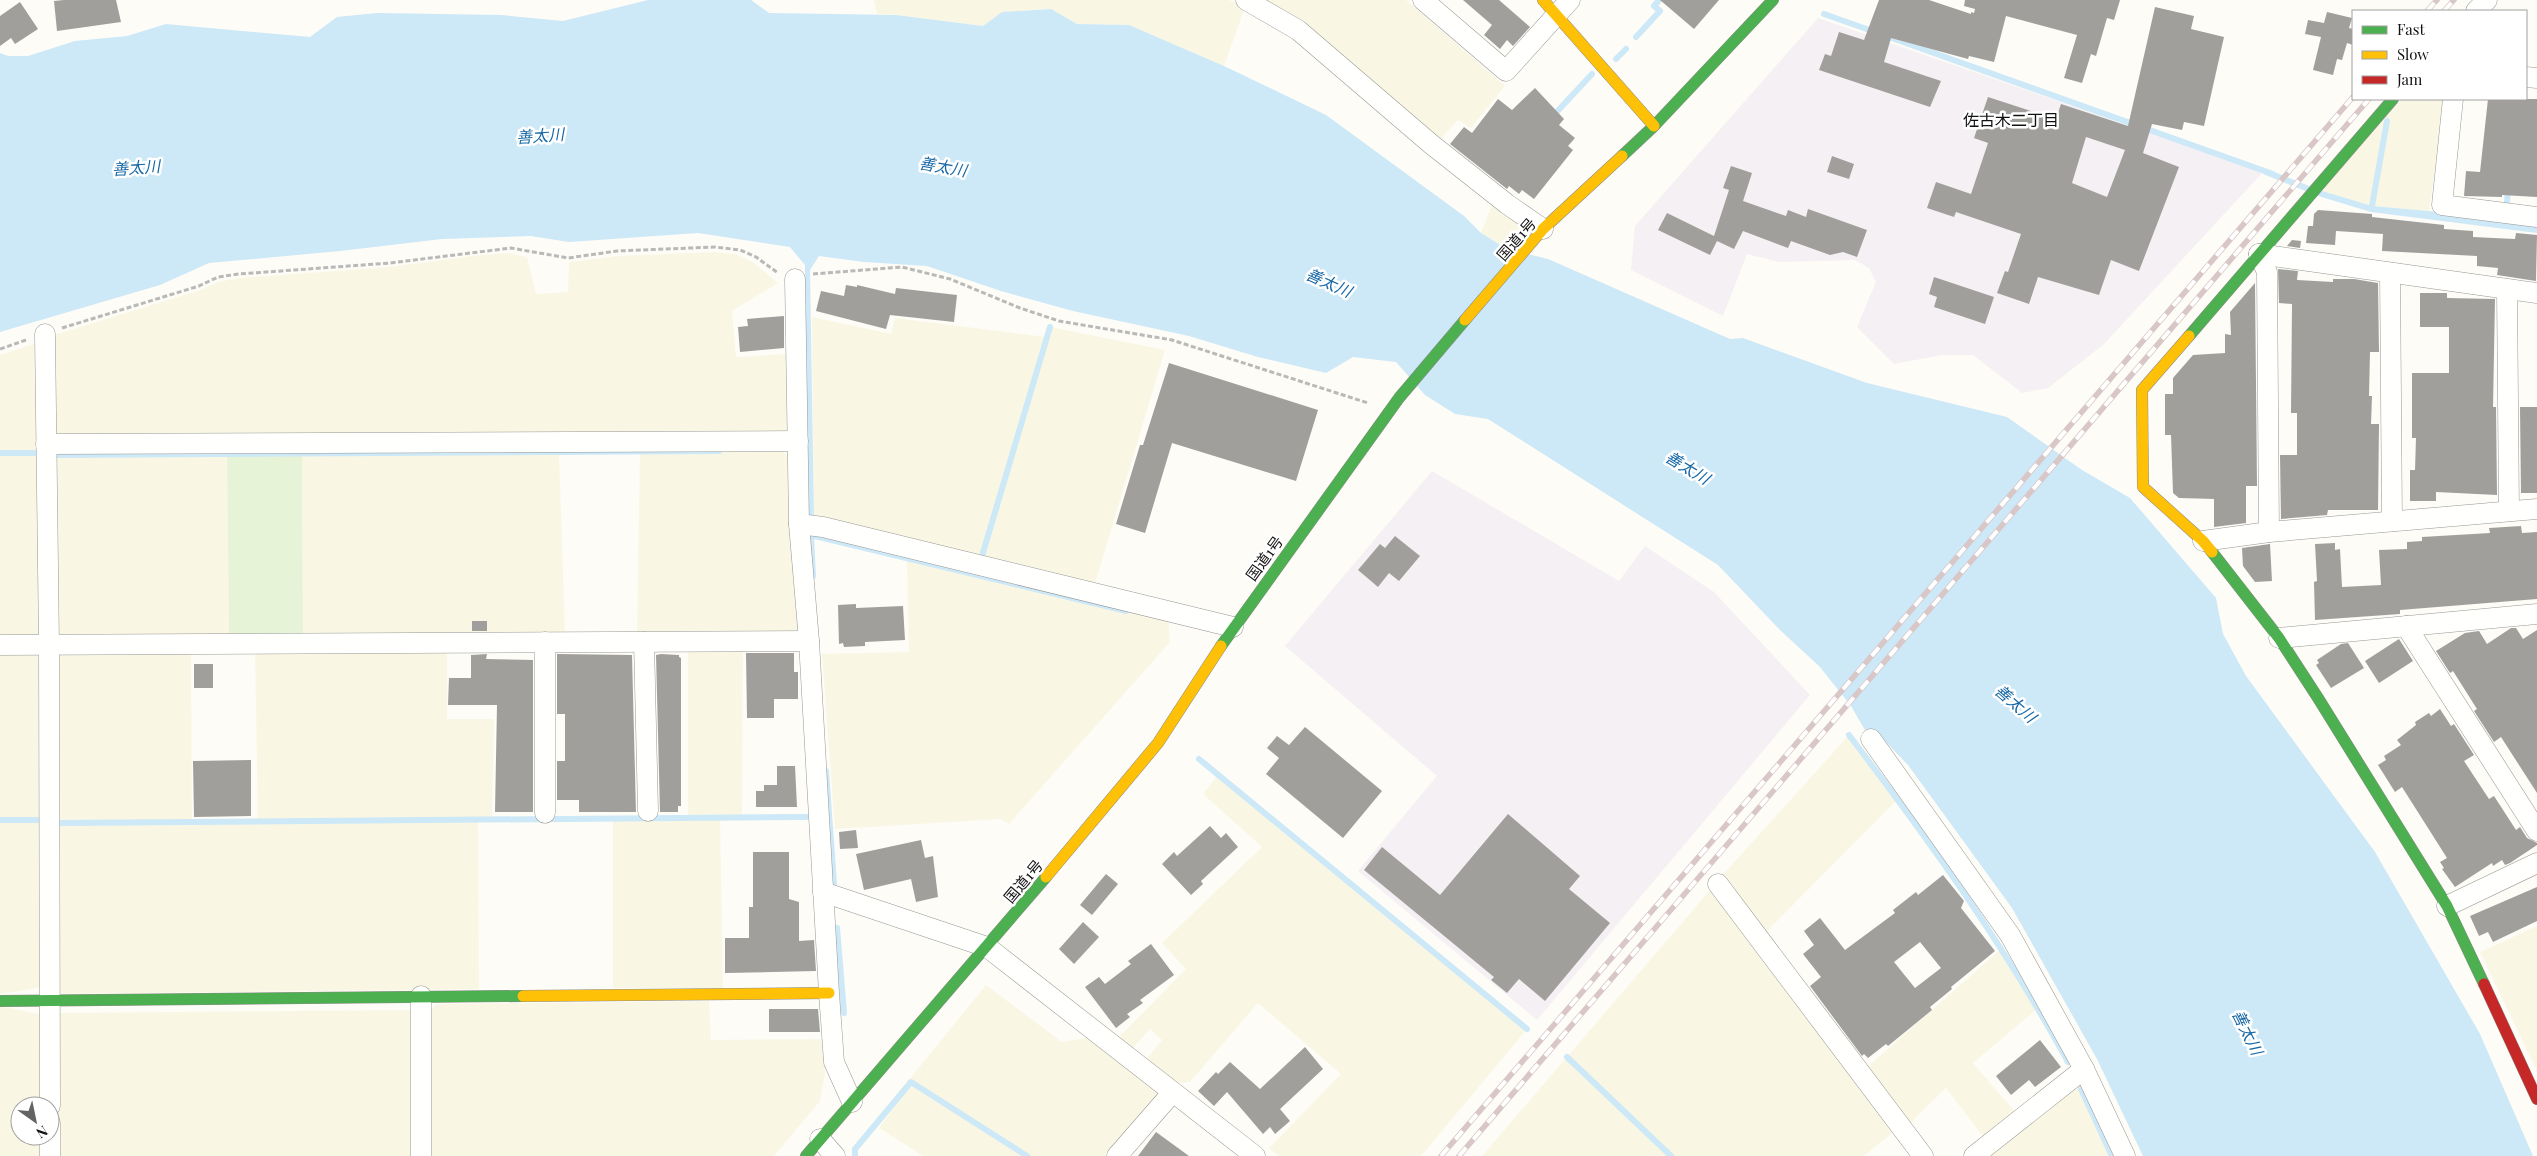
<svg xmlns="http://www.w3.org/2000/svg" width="2537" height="1156" font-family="'Playfair Display','Noto Sans JP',serif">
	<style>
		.industrial { fill: #f5f0f3 }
		.farmland { fill: #f9f7e4 }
		.green { fill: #e7f3d7 }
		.water { fill: #cde8f7 }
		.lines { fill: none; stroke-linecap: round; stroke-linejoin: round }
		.stream { stroke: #cde8f7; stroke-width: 6 }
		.building { fill: #a19f9c; fill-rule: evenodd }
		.street-casing { stroke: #979795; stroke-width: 21 }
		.fast-casing { stroke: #8e8d8b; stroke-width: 12 }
		.slow-casing { stroke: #8e8d8b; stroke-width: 12 }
		.jam-casing { stroke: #8e8d8b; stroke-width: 12 }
		.path { stroke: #b9b9b8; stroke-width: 3; stroke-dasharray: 5 2.5; stroke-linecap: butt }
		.street { stroke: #fffffe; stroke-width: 20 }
		.fast { stroke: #4caf50; stroke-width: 11 }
		.slow { stroke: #ffc107; stroke-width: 11 }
		.jam { stroke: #c62828; stroke-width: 11 }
		.rail-casing { stroke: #d9c6c7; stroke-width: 5.5 }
		.rail { stroke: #fff; stroke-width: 4; stroke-dasharray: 11; stroke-linecap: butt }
		.labels { text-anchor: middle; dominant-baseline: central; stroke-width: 5; stroke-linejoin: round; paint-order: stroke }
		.street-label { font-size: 15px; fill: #111; stroke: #fff }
		.neighbourhood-label { font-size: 16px; fill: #111; stroke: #fff }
		.water-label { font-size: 16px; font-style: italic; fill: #1768a6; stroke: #fff }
	</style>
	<rect width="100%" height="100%" fill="#fdfcf7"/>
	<g class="industrial">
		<path d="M1818 18 2263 172 2104 344 2048 388 2022 393 1973 355H1942L1894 364 1857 327 1876 282 1869 268 1855 260 1779 262 1747 254 1723 316 1631 270 1635 226Z"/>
		<path d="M1432 471 1619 581 1645 546 1714 592 1810 695 1537 1020 1358 871 1437 776 1285 646Z"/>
	</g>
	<g class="farmland">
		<path d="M874 0H1229L1245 7 1224 66 1129 25 1077 24 1050 9 1002 12 983 26 896 15 877 14Z"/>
		<path d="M1257 0H1406L1505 86 1471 128 1458 120 1438 141Z"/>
		<path d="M2402 99H2445L2429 211 2372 206 2319 190Z"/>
		<path d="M1492 205 1527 224 1507 249 1481 233Z"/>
		<path d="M716 252 736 254 754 263 778 283 732 311 736 357 788 354 794 426 784 435 60 439 51 432 54 335 200 290 218 282 239 278 389 267 480 255 508 253 527 257 536 294 568 292 569 262 618 256Z"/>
		<path d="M812 317 891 334 895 318 1046 337 1050 327 1165 350 1094 587 814 518Z"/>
		<path d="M39 342 41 631 36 637H0V355Z"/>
		<path d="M783 451 790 460 800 627 789 634 637 636 640 452Z"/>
		<path d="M559 452 565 636 303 637 302 454Z"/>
		<path d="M227 454 229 637 63 641 54 631 53 455Z"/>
		<path d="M907 561 1127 614 1129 609 1168 618 1170 642 1009 824 1001 819 835 829 822 654 909 652Z"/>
		<path d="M743 645 742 817 720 818 723 988H613V818L688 817V646Z"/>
		<path d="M191 648 192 822 258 821 255 651 447 650V719H494L492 819 478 820 479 989 62 994 55 982 53 662 63 650Z"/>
		<path d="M0 651H33L42 661 44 987 0 994Z"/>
		<path d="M1849 735 1898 799 1766 932 1719 879Z"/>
		<path d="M1219 774 1527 1029 1421 1156H1279L1269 1148 1341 1074 1258 1003 1190 1082 1176 1083 1146 1060 1162 1040 1150 1029 1133 1048 1119 1037 1186 969 1162 943 1262 847 1203 794Z"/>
		<path d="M1711 889 1892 1133 1864 1156H1482Z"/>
		<path d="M2537 926V1071L2480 952Z"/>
		<path d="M2001 949 2038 1008 1973 1063 2016 1113 1985 1139 1946 1088 1906 1127 1864 1070Z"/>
		<path d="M986 985 1062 1042 1087 1038 1155 1089 1158 1098 1108 1156H923L879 1128 908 1088V1081Z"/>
		<path d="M709 1001 711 1040 825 1039V1073L820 1101 774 1156H426L427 1012 437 1004Z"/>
		<path d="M0 1006 43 1015V1106H20V1136H44V1156H0Z"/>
		<path d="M413 1010 414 1156H56L55 1013Z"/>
		<path d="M2081 1089 2112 1156H1985L2065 1090Z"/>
	</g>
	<path class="green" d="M227 454H302L303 637H229Z"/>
	<g class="water">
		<path d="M648 0H751L769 13 896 15 983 26 1002 12 1051 9 1077 24 1129 25 1224 66 1326 115 1464 216 1481 233 1507 249 1548 259 1730 339 1743 338 1867 383 2007 417 2082 470 2130 498 2216 598 2223 634 2246 676 2375 852 2480 1034 2533 1156H2143L2097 1059 2012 908 1908 765 1879 735 1865 730 1851 706 1820 667 1780 630 1718 565 1488 419 1455 414 1425 395 1396 362 1353 357 1326 373 1258 357 1189 336 1073 311 1001 291 927 266 864 262 819 256 810 270 814 518 808 516 805 265 790 247 698 233 569 242 531 236 442 239 340 251 209 263 160 285 0 332V53L8 56H28L75 41 127 36 166 24 310 37 337 17 377 13 501 15 563 21Z"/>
		<path d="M2267 169 2319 190 2372 206 2429 211 2537 225V233L2371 212 2315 195 2263 174Z"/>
	</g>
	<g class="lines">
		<g class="stream">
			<path d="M1824 14 1875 32"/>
			<path d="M1636 37 1660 11 1654 6 1659 0"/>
			<path d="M1889 37 2273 174"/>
			<path d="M1616 59 1626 49"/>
			<path d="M1552 117 1592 74"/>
			<path d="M2507 203 2508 187"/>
			<path d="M2372 206 2387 121"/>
			<path d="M0 453H39"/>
			<path d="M53 455 719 451"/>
			<path d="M982 556 1050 327"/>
			<path d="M813 576 811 537 815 536 1126 611"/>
			<path d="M1849 735C1929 840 2005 946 2068 1062"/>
			<path d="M1199 759 1527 1029"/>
			<path d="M826 771 834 884"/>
			<path d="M0 820H37"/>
			<path d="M58 823 806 817"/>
			<path d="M837 928 844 1013"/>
			<path d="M1567 1057 1671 1156"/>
			<path d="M2081 1089 2112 1156"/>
			<path d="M855 1156V1149L911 1082 1027 1156"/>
		</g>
	</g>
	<g class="building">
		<path d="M64 0H116L121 22 57 31 54 1Z"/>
		<path d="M1463 0H1499L1530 27 1513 46 1507 40 1500 49 1484 35 1492 25Z"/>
		<path d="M1660 0H1719L1694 29Z"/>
		<path d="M1879 0H1929L1971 14V12L1974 13 1975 9 1964 6 1965 0H2120L2114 20 2107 18 2096 56 2091 54 2082 83 2064 78 2077 35 2006 16 1994 62 1969 56 1968 59 1891 38 1884 62 1941 81 1930 107 1819 70 1825 54 1831 56 1839 32 1864 40Z"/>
		<path d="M20 2 38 29 15 44 11 38 0 46V16Z"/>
		<path d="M2155 7 2194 16 2191 29 2224 37 2204 126 2184 122 2182 130 2152 124 2143 153 2179 167 2139 271 2111 260 2099 295 2038 277 2029 304 1997 293 2005 271 2008 272 2021 234 1956 212 1954 217 1927 208 1936 182 1971 194 1988 143 1974 138 1988 97 2056 119 2061 104 2128 126ZM2086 137 2125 150 2107 197 2072 183Z"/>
		<path d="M2327 12 2352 18 2349 28 2353 29V45L2347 43 2342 60 2337 59 2333 75 2313 70 2321 37 2305 34 2308 20 2324 23Z"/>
		<path d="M1535 88 1564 119 1559 125 1575 138 1568 146 1573 150 1534 199 1522 190 1519 194 1509 186 1507 189 1450 144 1464 127 1472 133 1498 99 1512 110Z"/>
		<path d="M2488 99H2537V197L2502 195V197L2464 196 2466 171 2480 172Z"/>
		<path d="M1832 156 1854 164 1849 179 1827 172Z"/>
		<path d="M1731 166 1752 173 1743 201 1786 216 1788 210 1806 217 1808 209 1867 230 1857 257 1843 252 1830 255 1791 241 1788 248 1743 231 1734 249 1717 241 1710 255 1658 230 1667 213 1714 236 1729 190 1723 188Z"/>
		<path d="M2318 210 2372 214V217L2444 225V229L2473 231V237L2515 239 2516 233 2537 235 2536 281 2497 275 2498 268 2477 266V256L2382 251 2383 234 2336 231 2335 245 2306 243 2308 226H2313L2314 214Z"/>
		<path d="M2292 240 2301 241 2300 248 2287 246Z"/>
		<path d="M2278 269 2298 271 2297 280 2333 282V279H2354L2378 283 2379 352H2370L2369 396H2372L2371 424H2379L2378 510H2328L2327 515 2281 519 2280 455H2297V413H2291L2292 304 2279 303Z"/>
		<path d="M1934 277 1994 297 1985 324 1934 307 1937 297 1929 294Z"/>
		<path d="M2255 283 2257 486H2246V523L2214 527V499L2179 498 2173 493 2171 435H2165V394H2173V378L2193 355 2225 353V334L2231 335 2230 312Z"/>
		<path d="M846 285 857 287V285L895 294 896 288 957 295 954 322 890 315 886 329 816 311 821 291 844 296Z"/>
		<path d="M2420 293H2447V298L2495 299 2493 407H2496L2497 495 2436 492V501H2410V470H2415L2416 438H2412V373H2449V327H2420Z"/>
		<path d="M784 316V348L740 352 738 327 748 326 747 319Z"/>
		<path d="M1169 363 1318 410 1296 481 1172 443 1145 533 1116 524 1140 445H1143Z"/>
		<path d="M2520 407H2537V493H2521Z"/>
		<path d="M2521 526 2522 533 2537 532V599L2400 610V614L2315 620 2314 582 2317 581 2315 544 2335 543V550L2340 549 2342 587 2381 585 2379 550 2407 549V542L2422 541V537L2490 533 2489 528Z"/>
		<path d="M1395 536 1420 556 1399 581 1389 573 1378 587 1358 570 1380 544 1385 548Z"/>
		<path d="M2270 544 2272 581 2255 582 2243 566 2242 548Z"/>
		<path d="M856 604V608L903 606 905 640 865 642V646L844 647 843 643 839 644 838 605Z"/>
		<rect x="472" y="621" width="15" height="10"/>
		<path d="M2511 628H2516L2523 639 2537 630V793L2501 737 2494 742 2474 711 2477 709 2453 671 2450 673 2436 651 2465 633 2479 631 2487 644Z"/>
		<path d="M2399 639 2413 661 2379 683 2365 661Z"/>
		<path d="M2348 643 2364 668 2331 688 2316 665 2319 663 2317 660 2341 644Z"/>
		<path d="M746 653H794V672H798V699H774V718H747Z"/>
		<path d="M487 654 486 659 533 660V812H495L497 705H448L449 678H471V655Z"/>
		<path d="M557 654 632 655 636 812H579V800H557V761H565V714H557Z"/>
		<path d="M661 654 679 655V657L681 658V806H678V812H660L656 655Z"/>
		<rect x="194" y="664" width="19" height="24"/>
		<path d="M2440 709 2451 726 2454 724 2474 755 2464 761 2489 799 2494 796 2516 830 2520 827 2527 838 2537 843V845L2510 863 2505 865 2502 860 2493 866 2492 863 2455 887 2442 869 2444 868 2440 862 2447 858 2402 787 2395 792 2378 765 2386 760 2384 756 2401 745 2397 740 2416 725 2415 722 2429 713 2431 716Z"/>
		<path d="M1305 727 1382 791 1343 838 1266 774 1279 758 1267 748 1277 736 1289 745Z"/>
		<path d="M251 760V816L194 817 193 761Z"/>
		<path d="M777 766H795L797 807H756V791H764V785H777Z"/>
		<path d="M1508 814 1580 876 1569 889 1610 923 1545 1001 1519 979 1507 993 1491 980 1494 977 1364 870 1382 847 1440 895Z"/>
		<path d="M1210 826 1221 838 1226 833 1238 847 1201 881 1203 884 1191 895 1162 864 1174 852 1177 856Z"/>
		<path d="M856 830 858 848 840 849 839 832Z"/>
		<path d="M921 840 925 858 933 856 938 897 916 902 911 879 864 890 856 854Z"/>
		<path d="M753 852H789V899L799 902V941L814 940 816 971 725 973V938H749V907H753Z"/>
		<path d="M1106 874 1118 884 1092 915 1080 905Z"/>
		<path d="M1943 875 1964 901 1961 908 1995 951 1951 987 1952 989 1930 1007 1932 1010 1888 1046 1886 1044 1868 1058 1864 1054 1862 1056 1810 986 1821 977 1803 954 1814 945 1804 931 1820 918 1845 950 1895 913 1893 910 1916 892 1918 895ZM1920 942 1941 968 1915 988 1894 962Z"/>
		<path d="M2537 887V921L2493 942 2488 932 2479 936 2470 916Z"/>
		<path d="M1083 922 1099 937 1074 964 1059 949Z"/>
		<path d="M1151 944 1174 975 1140 1000 1143 1003 1127 1014 1130 1017 1116 1028 1085 987 1099 977 1105 984 1131 964 1128 961Z"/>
		<path d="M769 1009H818L820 1032H769Z"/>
		<path d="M2040 1040 2061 1067 2035 1087 2029 1080 2011 1095 1996 1076Z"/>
		<path d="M1305 1047 1323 1069 1280 1109 1290 1121 1275 1134 1270 1127 1263 1134 1227 1092 1214 1106 1198 1091 1216 1072 1218 1074 1230 1062 1260 1089Z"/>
		<path d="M1156 1132 1189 1156H1138Z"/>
	</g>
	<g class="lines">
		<defs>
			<g id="street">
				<path d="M1246 0 1298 30 1431 144 1507 204 1543 229"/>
				<path d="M1423 0 1506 71 1570 0"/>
				<path d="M2476 11 2487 0"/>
				<path d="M2526 77 2537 78"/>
				<path d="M2453 99 2442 205 2537 217"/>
				<path d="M2259 254 2537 293"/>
				<path d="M2259 254 2267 272 2269 532"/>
				<path d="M2390 273 2392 521"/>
				<path d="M795 279 799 524 809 641 829 993 834 1062 852 1102"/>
				<path d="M2507 290 2509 511"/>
				<path d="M45 334 49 645 50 1106"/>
				<path d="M46 444 798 441"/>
				<path d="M799 524 823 527 1233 627"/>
				<path d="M2203 541 2269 532 2537 509"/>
				<path d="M2406 626 2537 831"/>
				<path d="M2279 638 2537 614"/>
				<path d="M545 642V813"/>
				<path d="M644 642 648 811"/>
				<path d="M0 645 809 641"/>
				<path d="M1871 739 2010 935 2084 1069 2125 1156"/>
				<path d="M1718 884 1923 1156"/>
				<path d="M823 892 987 947 1255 1156"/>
				<path d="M2447 906 2537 863"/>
				<path d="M50 1123V1156"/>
				<path d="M820 1139 835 1156"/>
				<path d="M421 1156V996"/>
				<path d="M1117 1156 1172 1093"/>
				<path d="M1974 1156 2084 1069"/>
			</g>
			<g id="fast">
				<path d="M1622 156 1654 126 1773 0"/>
				<path d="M2189 336 2393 99"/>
				<path d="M2212 552 2279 638 2318 698 2447 906 2484 984"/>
				<path d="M1221 646 1399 398 1465 320"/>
				<path d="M0 1001 523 996"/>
				<path d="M806 1156 1046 877"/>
			</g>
			<g id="slow">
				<path d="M1543 0 1654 126"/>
				<path d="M1465 320 1543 229 1622 156"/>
				<path d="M2189 336 2142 390 2143 487 2203 541 2212 552"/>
				<path d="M1046 877 1158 743 1221 646"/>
				<path d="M523 996 829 993"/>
			</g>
			<path id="jam" d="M2484 984 2537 1099"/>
		</defs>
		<use href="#street" class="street-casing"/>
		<use href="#fast" class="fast-casing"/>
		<use href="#slow" class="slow-casing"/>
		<use href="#jam" class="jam-casing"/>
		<g class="path">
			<path d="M813 274 902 267 950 279 1020 308 1059 321 1172 340 1368 403"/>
			<path d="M62 328 199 286 218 277 239 274 390 263 511 248 568 258 617 251 715 247 740 250 756 257 778 273"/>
			<path d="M0 349 26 340"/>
		</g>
		<use href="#street" class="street"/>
		<use href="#fast" class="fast"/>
		<use href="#slow" class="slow"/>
		<use href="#jam" class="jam"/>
		<defs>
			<g id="rail">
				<path d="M2427 11 2437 0"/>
				<path d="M2444 11 2454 0"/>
				<path d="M1441 1156 2353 97"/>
				<path d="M1459 1156 2369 99"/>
			</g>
		</defs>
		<use href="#rail" class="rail-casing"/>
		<use href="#rail" class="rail"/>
	</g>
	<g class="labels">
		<g class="street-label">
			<text transform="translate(1516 239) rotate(-49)">国道1号</text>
			<text transform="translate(1264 558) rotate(-54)">国道1号</text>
			<text transform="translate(1023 881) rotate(-50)">国道1号</text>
		</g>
		<g class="neighbourhood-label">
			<text x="2011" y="119">佐古木二丁目</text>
		</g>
		<g class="water-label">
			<text transform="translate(540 135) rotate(-4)">善太川</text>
			<text transform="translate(943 166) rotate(10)">善太川</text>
			<text transform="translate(136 167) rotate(-4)">善太川</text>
			<text transform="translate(1329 282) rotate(24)">善太川</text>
			<text transform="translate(1688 467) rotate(31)">善太川</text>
			<text transform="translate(2016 703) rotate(41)">善太川</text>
			<text transform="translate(2248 1032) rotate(64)">善太川</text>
		</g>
	</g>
	<rect x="2352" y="10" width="175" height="90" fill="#ffffff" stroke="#a0a0a0"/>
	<rect x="2362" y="26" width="25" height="8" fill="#4caf50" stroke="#a0a0a0"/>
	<text x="2397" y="35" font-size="15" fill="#111111">Fast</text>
	<rect x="2362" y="51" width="25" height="8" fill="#ffc107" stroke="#a0a0a0"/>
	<text x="2397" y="60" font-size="15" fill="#111111">Slow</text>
	<rect x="2362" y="76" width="25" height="8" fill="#c62828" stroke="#a0a0a0"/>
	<text x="2397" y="85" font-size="15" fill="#111111">Jam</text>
	<g transform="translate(35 1121) rotate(147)"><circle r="24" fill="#ffffff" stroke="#a0a0a0"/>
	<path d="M0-4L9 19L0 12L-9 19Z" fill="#646362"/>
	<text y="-8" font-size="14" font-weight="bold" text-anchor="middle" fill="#111111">N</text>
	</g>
</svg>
